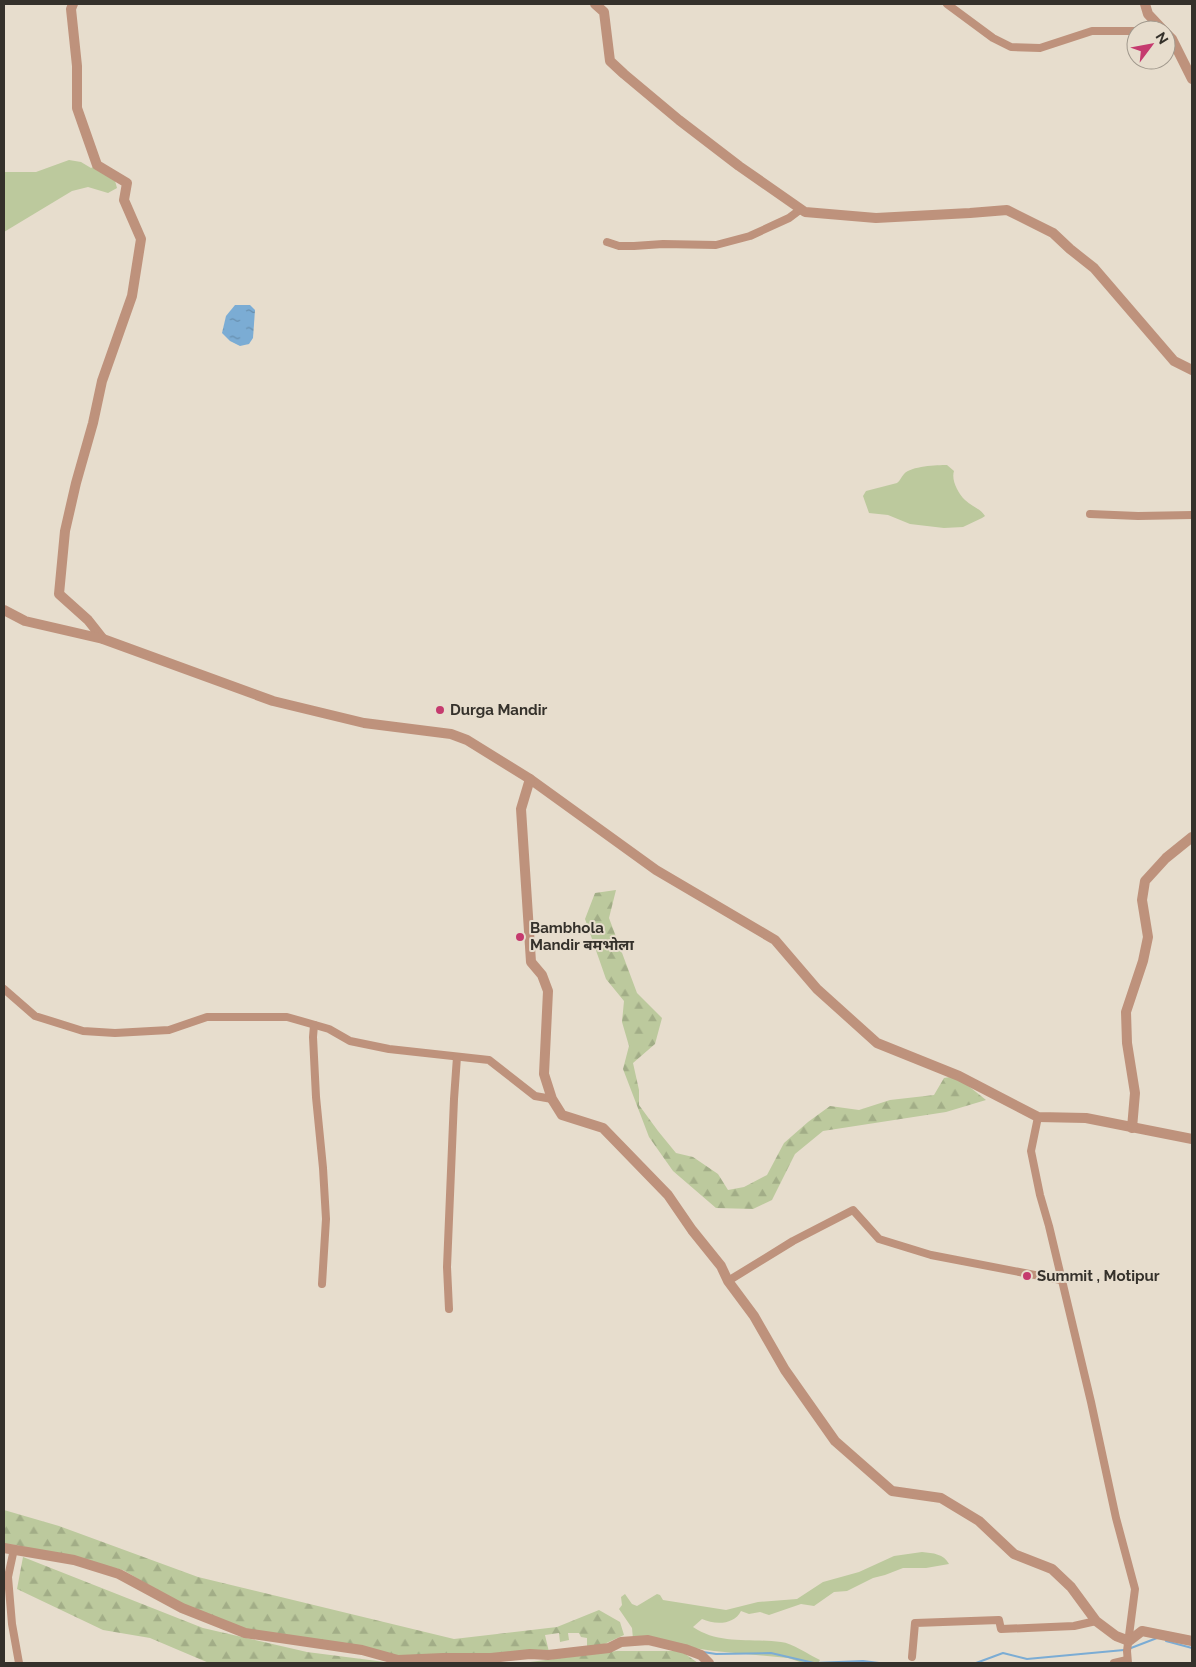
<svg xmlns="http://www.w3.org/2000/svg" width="1196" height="1667" font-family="Raleway,'Noto Sans Devanagari',sans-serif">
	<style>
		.grass { fill: #bcc99d }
		.forest { fill: url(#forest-firs) }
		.water { fill: url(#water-ripples) }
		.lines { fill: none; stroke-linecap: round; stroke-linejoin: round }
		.stream { stroke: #7bacd4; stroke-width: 2 }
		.minor { stroke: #be927c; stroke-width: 8 }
		.tertiary { stroke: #be927c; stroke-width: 10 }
		.poi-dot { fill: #c53a6e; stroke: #e7ddcd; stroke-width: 2 }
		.labels { text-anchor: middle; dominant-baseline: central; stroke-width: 4; stroke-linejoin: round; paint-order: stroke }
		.poi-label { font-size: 15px; font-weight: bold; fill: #35312b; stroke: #e7ddcd; text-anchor: start }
	</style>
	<defs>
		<pattern id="forest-firs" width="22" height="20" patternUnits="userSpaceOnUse" patternTransform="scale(1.25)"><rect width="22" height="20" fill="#bcc99d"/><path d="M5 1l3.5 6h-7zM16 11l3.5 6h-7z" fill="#a2ad87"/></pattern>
		<pattern id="water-ripples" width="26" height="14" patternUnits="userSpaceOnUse" patternTransform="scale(1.25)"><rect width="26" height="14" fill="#7bacd4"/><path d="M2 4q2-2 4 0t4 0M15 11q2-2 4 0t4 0" fill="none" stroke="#668dac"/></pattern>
	</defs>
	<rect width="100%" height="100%" fill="#e7ddcd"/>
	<g class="grass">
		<path d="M69 160 81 162 91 168 93 167 114 177 117 188 108 193 88 187 72 191 4 232V172H36Z"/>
		<path d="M947 465 954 471C951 480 958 493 965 500 972 507 980 508 985 516L982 518 963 527 944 528 910 524 888 515 869 513 863 496 866 491 897 483C900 481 901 477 904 474 911 466 937 465 947 465Z"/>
		<path d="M922 1552C933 1553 944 1554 949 1564L926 1568H903L885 1575 873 1578 847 1591 834 1592 814 1606 801 1604 769 1615 760 1612 749 1614 741 1611C734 1625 715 1625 702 1619L693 1627C719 1645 751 1638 781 1642 792 1643 809 1655 820 1660L818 1663H803L788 1658 714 1651 633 1639 632 1628 619 1609 622 1605 621 1597 625 1594 632 1604 637 1606 657 1594 660 1595 663 1600 726 1610 758 1602 797 1599 823 1582 859 1572 894 1556Z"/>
	</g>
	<g class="forest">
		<path d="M616 890 609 918 637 993 662 1018 655 1044 633 1063 639 1090V1105L658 1131 676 1153 693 1157 718 1174 728 1190 744 1187 767 1175 784 1143 808 1122 830 1106 859 1110 890 1100 934 1095 944 1078 956 1076 986 1100 946 1112 823 1131 795 1154 772 1200 753 1209 716 1208 673 1171 649 1137 623 1069 629 1046 622 1022 624 1001 606 979 585 919 595 893Z"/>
		<path d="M4 1510 59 1526 198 1577 454 1639 557 1627 599 1610 620 1622 624 1635 600 1646 587 1648V1638L581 1637 579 1633H568L569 1640 560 1642 559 1633 545 1635 549 1652 401 1657 245 1629 183 1605 123 1570 16 1545 4 1544Z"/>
		<path d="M23 1557 203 1628 307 1652 393 1663H209L150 1638 103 1630 17 1589Z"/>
		<path d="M617 1651H681L698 1663H522Z"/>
	</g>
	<path class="water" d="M235 305H250L255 310 253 338 249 344 240 346 230 341 222 333 226 316Z"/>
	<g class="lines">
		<g class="stream">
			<path d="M1166 1641 1192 1648"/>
			<path d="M1131 1648 1157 1638"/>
			<path d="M703 1652 716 1654 771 1653 814 1663 863 1661 879 1663"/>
			<path d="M976 1663 1003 1653 1027 1659 1124 1650"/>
		</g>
		<g class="minor">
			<path d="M947 4 993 38 1011 47 1040 48 1092 31H1136"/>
			<path d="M607 242 619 246H634L663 244 716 245 750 236 789 218 801 209"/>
			<path d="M1090 514 1138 516 1192 515"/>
			<path d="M4 989 35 1016 83 1031 115 1033 169 1030 207 1017H287L329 1029 350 1041 389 1049 489 1060 535 1096 552 1099"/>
			<path d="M314 1025 313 1037 316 1097 323 1168 326 1219 322 1284"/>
			<path d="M1038 1117 1031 1151 1040 1195 1049 1226 1091 1402 1116 1518 1135 1589 1127 1651 1128 1663"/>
			<path d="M728 1281 793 1241 853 1210 879 1239 931 1255 1061 1280"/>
			<path d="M449 1309 447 1267 454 1099 457 1057"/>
			<path d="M14 1549 8 1577 12 1624 19 1663"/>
			<path d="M912 1657 915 1623 999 1620 1001 1629 1074 1626 1096 1621"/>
			<path d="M1114 1663 1127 1660"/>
		</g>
		<g class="tertiary">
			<path d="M73 4 71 9 77 66V108L97 165 127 183 124 200 141 239 132 296 102 381 93 423 76 483 65 531 59 594 88 620 103 639"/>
			<path d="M595 4 604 12 610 61 624 74 679 120 739 166 805 212 876 218 970 213 1007 210 1053 233 1070 249 1094 268 1174 361 1192 370"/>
			<path d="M1145 4 1148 14 1163 30"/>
			<path d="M1166 33 1172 39 1192 79"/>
			<path d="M4 610 25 621 103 639 273 701 364 723 451 734 467 740 530 779 656 870 775 940 817 989 877 1043 959 1076 1038 1117 1086 1118 1192 1139"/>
			<path d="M530 779 521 809 531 962 542 975 548 991 544 1074 552 1099 562 1115 603 1128 668 1195 692 1230 721 1266 728 1281 754 1316 785 1370 835 1441 892 1491 941 1498 979 1521 1014 1554 1052 1569 1071 1587 1096 1621 1116 1636 1129 1641 1142 1631 1192 1641"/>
			<path d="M1132 1128 1135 1093 1127 1043 1126 1012 1143 961 1148 937 1142 900 1145 881 1166 858 1192 837"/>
			<path d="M4 1548 74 1560 119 1574 182 1608 245 1633 362 1650 398 1660 443 1658H491L530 1654 548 1655 609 1648 621 1642 648 1640 685 1649 701 1655 709 1663"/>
		</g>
	</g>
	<g class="poi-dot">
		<circle cx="440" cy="710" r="5"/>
		<circle cx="520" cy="937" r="5"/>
		<circle cx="1027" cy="1276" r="5"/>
	</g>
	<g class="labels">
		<g class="poi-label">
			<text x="450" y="710">Durga Mandir</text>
			<text x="530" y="928">Bambhola<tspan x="530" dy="17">Mandir बमभोला</tspan></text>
			<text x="1037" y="1276">Summit , Motipur</text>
		</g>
	</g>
	<rect width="1196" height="1667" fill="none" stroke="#35312b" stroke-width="10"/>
	<g transform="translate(1151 45) rotate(58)"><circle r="24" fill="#e7ddcd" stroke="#a0988c"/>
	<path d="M0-4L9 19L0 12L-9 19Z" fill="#c53a6e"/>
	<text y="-8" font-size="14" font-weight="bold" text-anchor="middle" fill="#35312b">N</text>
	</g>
</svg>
